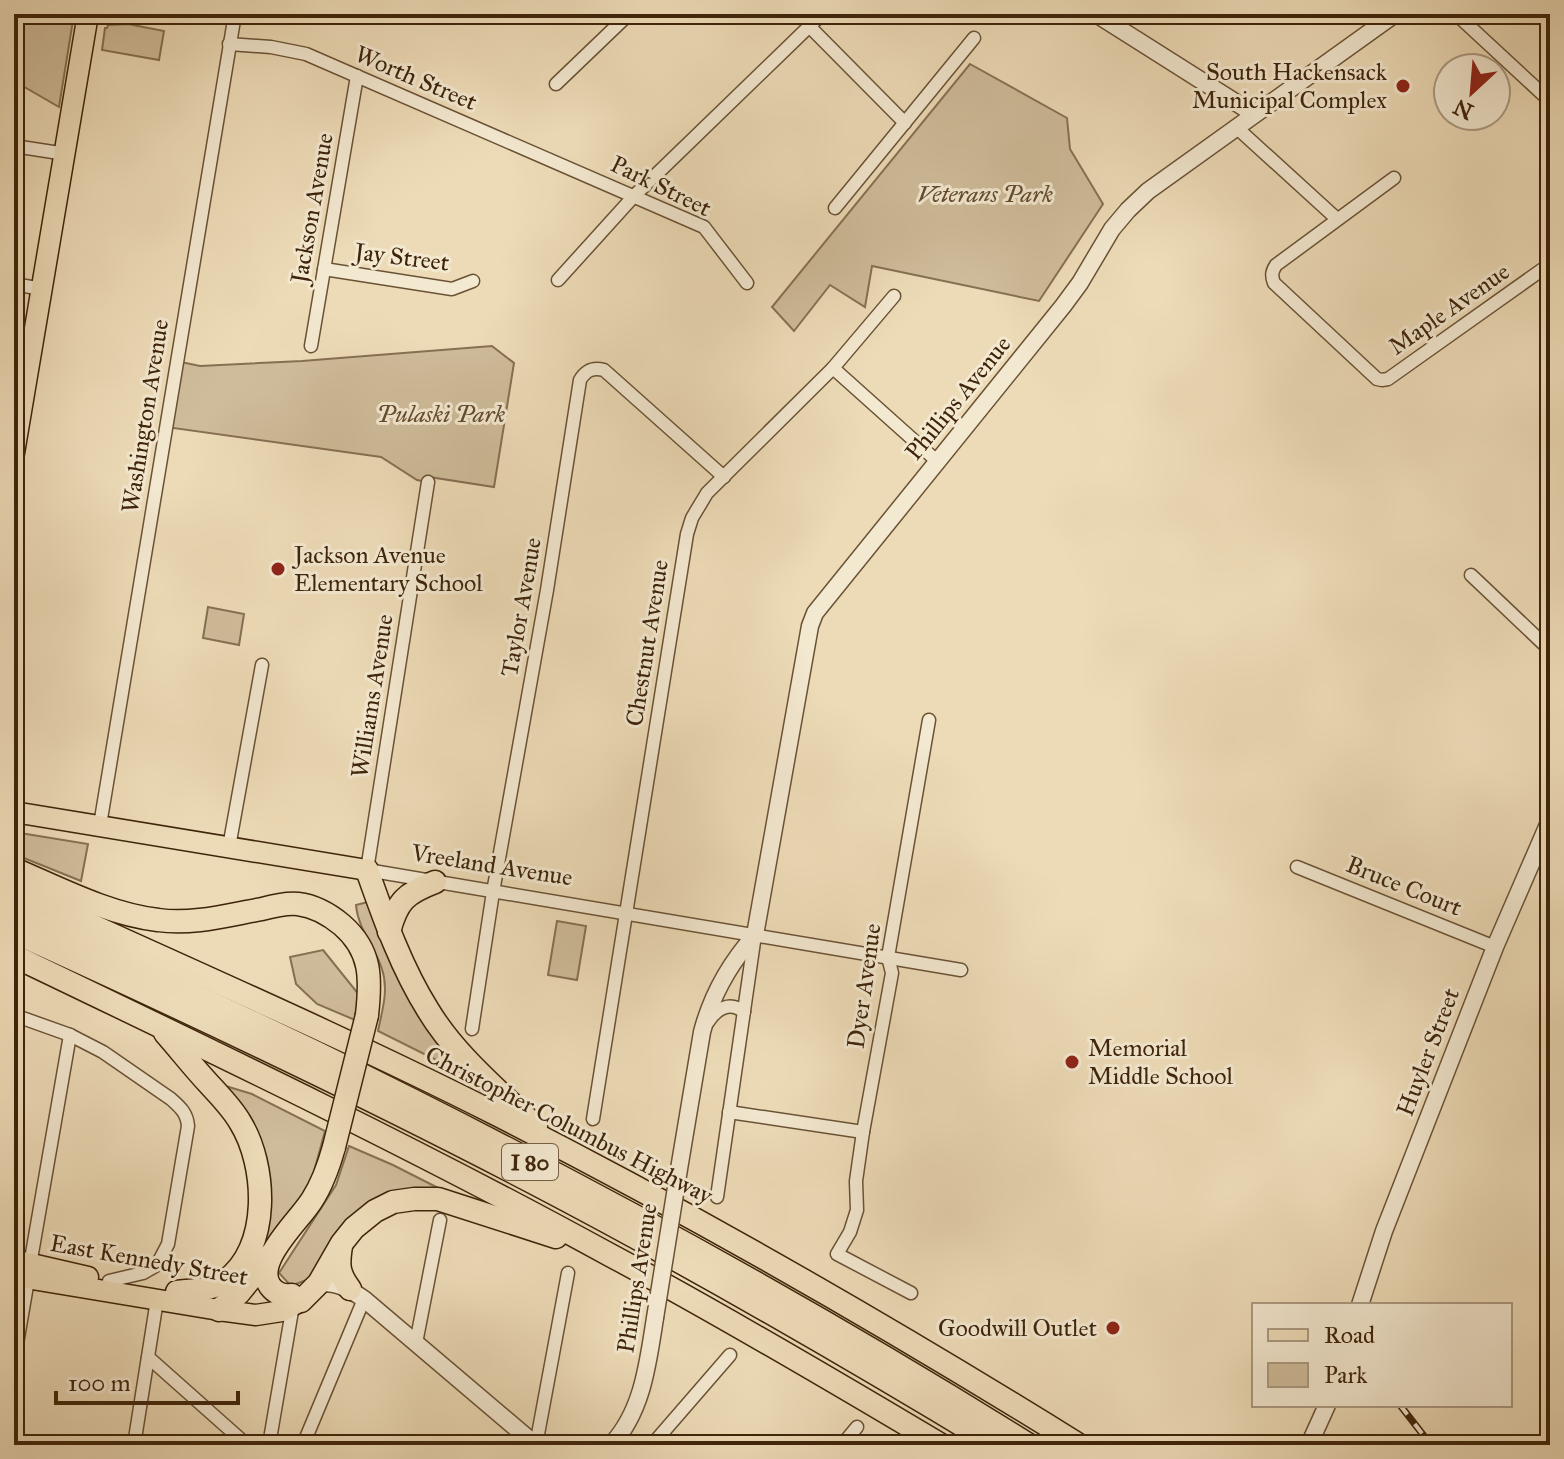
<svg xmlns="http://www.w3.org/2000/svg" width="1564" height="1459" font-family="'IM FELL Great Primer',serif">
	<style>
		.green { fill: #cfbc9a; stroke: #867052; stroke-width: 2 }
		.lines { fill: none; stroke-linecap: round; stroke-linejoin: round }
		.minor-casing { stroke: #6a5235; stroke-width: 15 }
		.tertiary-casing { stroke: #6a5235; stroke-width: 19 }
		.primary-casing { stroke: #3e240a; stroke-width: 23 }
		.motorway-casing { stroke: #3e240a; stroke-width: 25 }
		.minor { stroke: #f3e8d0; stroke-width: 12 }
		.tertiary { stroke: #f3e8d0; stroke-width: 16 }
		.primary { stroke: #eddbb7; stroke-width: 20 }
		.motorway { stroke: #eddbb7; stroke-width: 22 }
		.rail-casing { stroke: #3e240a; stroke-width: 7 }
		.rail { stroke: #f3e8d0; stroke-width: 4; stroke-dasharray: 12; stroke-linecap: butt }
		.tertiary-bridge-casing { stroke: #6a5235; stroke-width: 19; stroke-linecap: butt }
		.motorway-bridge-casing { stroke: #3e240a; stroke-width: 25; stroke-linecap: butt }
		.tertiary-bridge { stroke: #f3e8d0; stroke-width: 16 }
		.motorway-bridge { stroke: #eddbb7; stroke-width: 22 }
		.poi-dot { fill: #8f2418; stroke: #f3e8d0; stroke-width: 3 }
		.labels { text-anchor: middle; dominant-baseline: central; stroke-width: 6; stroke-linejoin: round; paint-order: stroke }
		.shield { fill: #f3e8d0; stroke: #745f45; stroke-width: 2 }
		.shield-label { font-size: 22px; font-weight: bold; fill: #3e240a }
		.poi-label { font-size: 24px; fill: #3e240a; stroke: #f3e8d0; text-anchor: end }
		.street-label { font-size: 24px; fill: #3e240a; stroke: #f3e8d0 }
		.park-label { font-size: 24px; font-style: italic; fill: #624a2e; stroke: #f3e8d0 }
	</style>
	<rect width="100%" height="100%" fill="#eddbb7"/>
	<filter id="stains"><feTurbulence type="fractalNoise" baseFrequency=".0025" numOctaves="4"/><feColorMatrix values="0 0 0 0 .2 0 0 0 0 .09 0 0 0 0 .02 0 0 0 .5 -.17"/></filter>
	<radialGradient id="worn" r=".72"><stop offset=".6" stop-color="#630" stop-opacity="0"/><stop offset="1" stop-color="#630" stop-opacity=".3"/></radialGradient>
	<g class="green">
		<path d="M14 14H74L59 107 14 81Z"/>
		<path d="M128 24 164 31 159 60 102 50 105 28H107L108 25Z"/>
		<path d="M970 64 1067 118 1070 149 1103 204 1039 301 872 266 865 307 830 285 794 331 772 307Z"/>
		<path d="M492 346 514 363 494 487 429 477 428 482 417 480 381 457 166 427 176 361 200 366 302 361Z"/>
		<path d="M208 607 244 614 239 645 203 638Z"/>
		<path d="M14 832 88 844 81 881 14 854Z"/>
		<path d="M372 901 466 1075 378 1031C382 1011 389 990 382 969 375 946 358 930 356 905Z"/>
		<path d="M557 921 586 926 577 980 548 975Z"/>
		<path d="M323 950 360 996 355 1020 317 1004 296 984 290 957Z"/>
		<path d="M219 1084 252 1094 325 1131 310 1186 254 1261 269 1207Z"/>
		<path d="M349 1146 393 1165 450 1194 398 1192 373 1200 343 1224 309 1279 291 1286 279 1273 336 1185Z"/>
	</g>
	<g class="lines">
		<defs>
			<g id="minor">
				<path d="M1456 14 1550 101"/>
				<path d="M809 26 905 123"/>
				<path d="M229 44 271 47 306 54 704 227 747 283"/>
				<path d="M556 84 629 14"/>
				<path d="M1236 127 1337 219"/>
				<path d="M14 146 66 154"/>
				<path d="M1394 178 1276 265C1272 271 1271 275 1274 283L1377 379 1382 380 1388 379 1550 264"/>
				<path d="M835 208 974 38"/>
				<path d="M324 269 452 289 473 281"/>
				<path d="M558 280 634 196 822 14"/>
				<path d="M14 284 42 289"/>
				<path d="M311 346 357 76"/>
				<path d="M833 368 938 462"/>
				<path d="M428 482 367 870 961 970"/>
				<path d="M1471 575 1550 650"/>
				<path d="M100 825 235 14"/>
				<path d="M229 847 262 665"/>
				<path d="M1297 867 1495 947"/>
				<path d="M14 1015 70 1035 103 1052 171 1099C180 1107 187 1113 188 1126L168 1244 157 1265 143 1273 109 1281"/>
				<path d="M708 1022C717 1008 730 1001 744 1012"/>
				<path d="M472 1029 493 892 547 590 580 380C586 370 593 367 604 370L724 477"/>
				<path d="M729 1112 863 1132"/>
				<path d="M593 1119 687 534 692 518 707 493 833 368 894 296"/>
				<path d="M717 1197 755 935"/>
				<path d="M30 1265 70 1035"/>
				<path d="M911 1293 837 1254 850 1232 857 1210 856 1181 863 1132 892 973 888 957 929 720"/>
				<path d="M416 1343 440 1220"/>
				<path d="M148 1357 247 1445"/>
				<path d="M14 1361 28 1280"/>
				<path d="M134 1445 157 1300"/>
				<path d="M269 1445 293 1305"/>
				<path d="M303 1445 364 1299"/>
				<path d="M536 1445 568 1273"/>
				<path d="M652 1445 730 1355"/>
				<path d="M842 1445 857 1427"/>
			</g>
			<g id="tertiary">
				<path d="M1096 14 1254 114"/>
				<path d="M679 1169 702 1032C712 994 729 964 755 935L810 626 815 613 1063 306 1080 283 1112 229 1128 210 1148 191 1395 14"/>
				<path d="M312 1286C331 1278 348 1288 364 1299L536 1445"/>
				<path d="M1360 1305 1384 1231 1495 947 1550 820"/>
				<path d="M611 1445C643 1411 648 1362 655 1318"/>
				<path d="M1309 1445 1327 1405"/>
			</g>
			<g id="primary">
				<path d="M14 453 88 14"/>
				<path d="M14 812 367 870"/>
				<path d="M14 1260 88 1277"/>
				<path d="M14 1276 219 1310 256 1315 282 1311 301 1301"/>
			</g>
			<g id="motorway">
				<path d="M14 869C61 889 108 914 158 920 193 925 228 915 262 909 273 906 287 903 298 904 315 906 330 915 342 925 372 951 371 979 367 1015"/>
				<path d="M367 870C384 918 401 967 428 1010 455 1055 498 1090 536 1127"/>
				<path d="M14 890C175 964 338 1034 496 1114 695 1215 889 1327 1079 1445"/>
				<path d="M14 912C115 959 216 1004 315 1052 559 1171 799 1301 1029 1445"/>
				<path d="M14 932C188 1011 362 1093 532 1182 689 1264 843 1353 995 1445"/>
				<path d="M389 932C397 901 406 893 435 882"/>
				<path d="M14 956C214 1052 415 1148 610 1255 722 1315 832 1380 941 1445"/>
				<path d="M165 1033C180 1050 194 1068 209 1084 220 1096 232 1108 240 1122 267 1165 271 1249 225 1281 212 1290 193 1290 177 1292"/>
				<path d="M341 1246C338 1265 338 1273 350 1289"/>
				<path d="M292 1295C283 1296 276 1294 270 1286 253 1261 300 1220 312 1200 323 1183 329 1165 334 1147"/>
				<path d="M301 1301 319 1283 342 1243 354 1228 375 1211 393 1202 414 1199H438L556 1237"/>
				<path d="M219 1310 239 1293 269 1256"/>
			</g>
		</defs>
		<use href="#minor" class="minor-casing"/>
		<use href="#tertiary" class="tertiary-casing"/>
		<use href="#primary" class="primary-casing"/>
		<use href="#motorway" class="motorway-casing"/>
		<use href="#minor" class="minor"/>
		<use href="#tertiary" class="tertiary"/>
		<use href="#primary" class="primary"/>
		<use href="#motorway" class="motorway"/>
		<defs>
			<path id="rail" d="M1400 1405 1431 1445"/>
		</defs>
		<use href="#rail" class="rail-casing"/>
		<use href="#rail" class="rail"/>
		<defs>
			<path id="tertiary-bridge" d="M655 1318 679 1169"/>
			<path id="motorway-bridge" d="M334 1147 367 1015"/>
		</defs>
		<use href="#tertiary-bridge" class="tertiary-bridge-casing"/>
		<use href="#motorway-bridge" class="motorway-bridge-casing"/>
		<use href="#tertiary-bridge" class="tertiary-bridge"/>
		<use href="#motorway-bridge" class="motorway-bridge"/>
	</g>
	<g class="poi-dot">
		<circle cx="1403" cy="86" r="8"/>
		<circle cx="278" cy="569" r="8"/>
		<circle cx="1072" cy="1062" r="8"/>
		<circle cx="1113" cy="1328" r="8"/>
	</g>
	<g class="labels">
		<rect class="shield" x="502" y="1144" width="56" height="36" rx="6"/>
		<g class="shield-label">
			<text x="530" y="1162">I 80</text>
		</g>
		<g class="poi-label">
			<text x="1387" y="72">South Hackensack<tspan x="1387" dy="28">Municipal Complex</tspan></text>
			<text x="294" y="555" text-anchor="start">Jackson Avenue<tspan x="294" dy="28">Elementary School</tspan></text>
			<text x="1088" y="1048" text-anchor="start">Memorial<tspan x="1088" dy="28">Middle School</tspan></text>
			<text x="1097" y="1328">Goodwill Outlet</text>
		</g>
		<g class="street-label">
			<text transform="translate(416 78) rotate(23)">Worth Street</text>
			<text transform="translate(661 186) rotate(26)">Park Street</text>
			<text transform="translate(312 208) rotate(-80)">Jackson Avenue</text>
			<text transform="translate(402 257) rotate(7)">Jay Street</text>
			<text transform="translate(1449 309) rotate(-35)">Maple Avenue</text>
			<text transform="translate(958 398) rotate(-51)">Phillips Avenue</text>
			<text transform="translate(145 416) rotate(-81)">Washington Avenue</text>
			<text transform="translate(521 607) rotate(-80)">Taylor Avenue</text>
			<text transform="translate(647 643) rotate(-81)">Chestnut Avenue</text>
			<text transform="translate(372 696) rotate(-81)">Williams Avenue</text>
			<text transform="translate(492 865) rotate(9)">Vreeland Avenue</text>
			<text transform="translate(1404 886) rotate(22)">Bruce Court</text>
			<text transform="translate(864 986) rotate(-82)">Dyer Avenue</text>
			<text transform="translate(1428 1052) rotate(-69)">Huyler Street</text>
			<text transform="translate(569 1125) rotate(27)">Christopher Columbus Highway</text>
			<text transform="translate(149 1260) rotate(10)">East Kennedy Street</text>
			<text transform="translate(637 1278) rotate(-81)">Phillips Avenue</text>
		</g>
		<g class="park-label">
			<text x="985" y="194">Veterans Park</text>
			<text x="441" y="414">Pulaski Park</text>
		</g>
	</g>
	<rect width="1564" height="1459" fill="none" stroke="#eddbb7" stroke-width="48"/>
	<rect x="16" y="16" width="1532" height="1427" fill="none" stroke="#3e240a" stroke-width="4"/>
	<rect x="24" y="24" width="1516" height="1411" fill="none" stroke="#3e240a" stroke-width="2"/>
	<rect x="1252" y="1303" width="260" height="104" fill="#f3e8d0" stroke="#ab9a81" stroke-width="2"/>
	<rect x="1268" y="1329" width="40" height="12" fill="#eddbb7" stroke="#ab9a81" stroke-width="2"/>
	<text x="1324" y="1343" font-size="24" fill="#3e240a">Road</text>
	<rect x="1268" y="1363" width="40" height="24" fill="#cfbc9a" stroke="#ab9a81" stroke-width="2"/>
	<text x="1324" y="1383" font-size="24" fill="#3e240a">Park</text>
	<g transform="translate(1472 92) rotate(206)"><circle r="38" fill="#f3e8d0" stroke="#ab9a81" stroke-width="2"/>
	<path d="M0-6L14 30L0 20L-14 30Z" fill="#8f2418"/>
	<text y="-12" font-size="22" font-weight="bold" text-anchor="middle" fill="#3e240a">N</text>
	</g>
	<path d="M56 1391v12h182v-12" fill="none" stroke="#3e240a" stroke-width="4"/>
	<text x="68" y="1391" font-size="24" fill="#3e240a" stroke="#f3e8d0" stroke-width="6" paint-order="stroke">100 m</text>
	<rect width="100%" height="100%" filter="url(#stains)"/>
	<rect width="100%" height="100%" fill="url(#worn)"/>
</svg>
